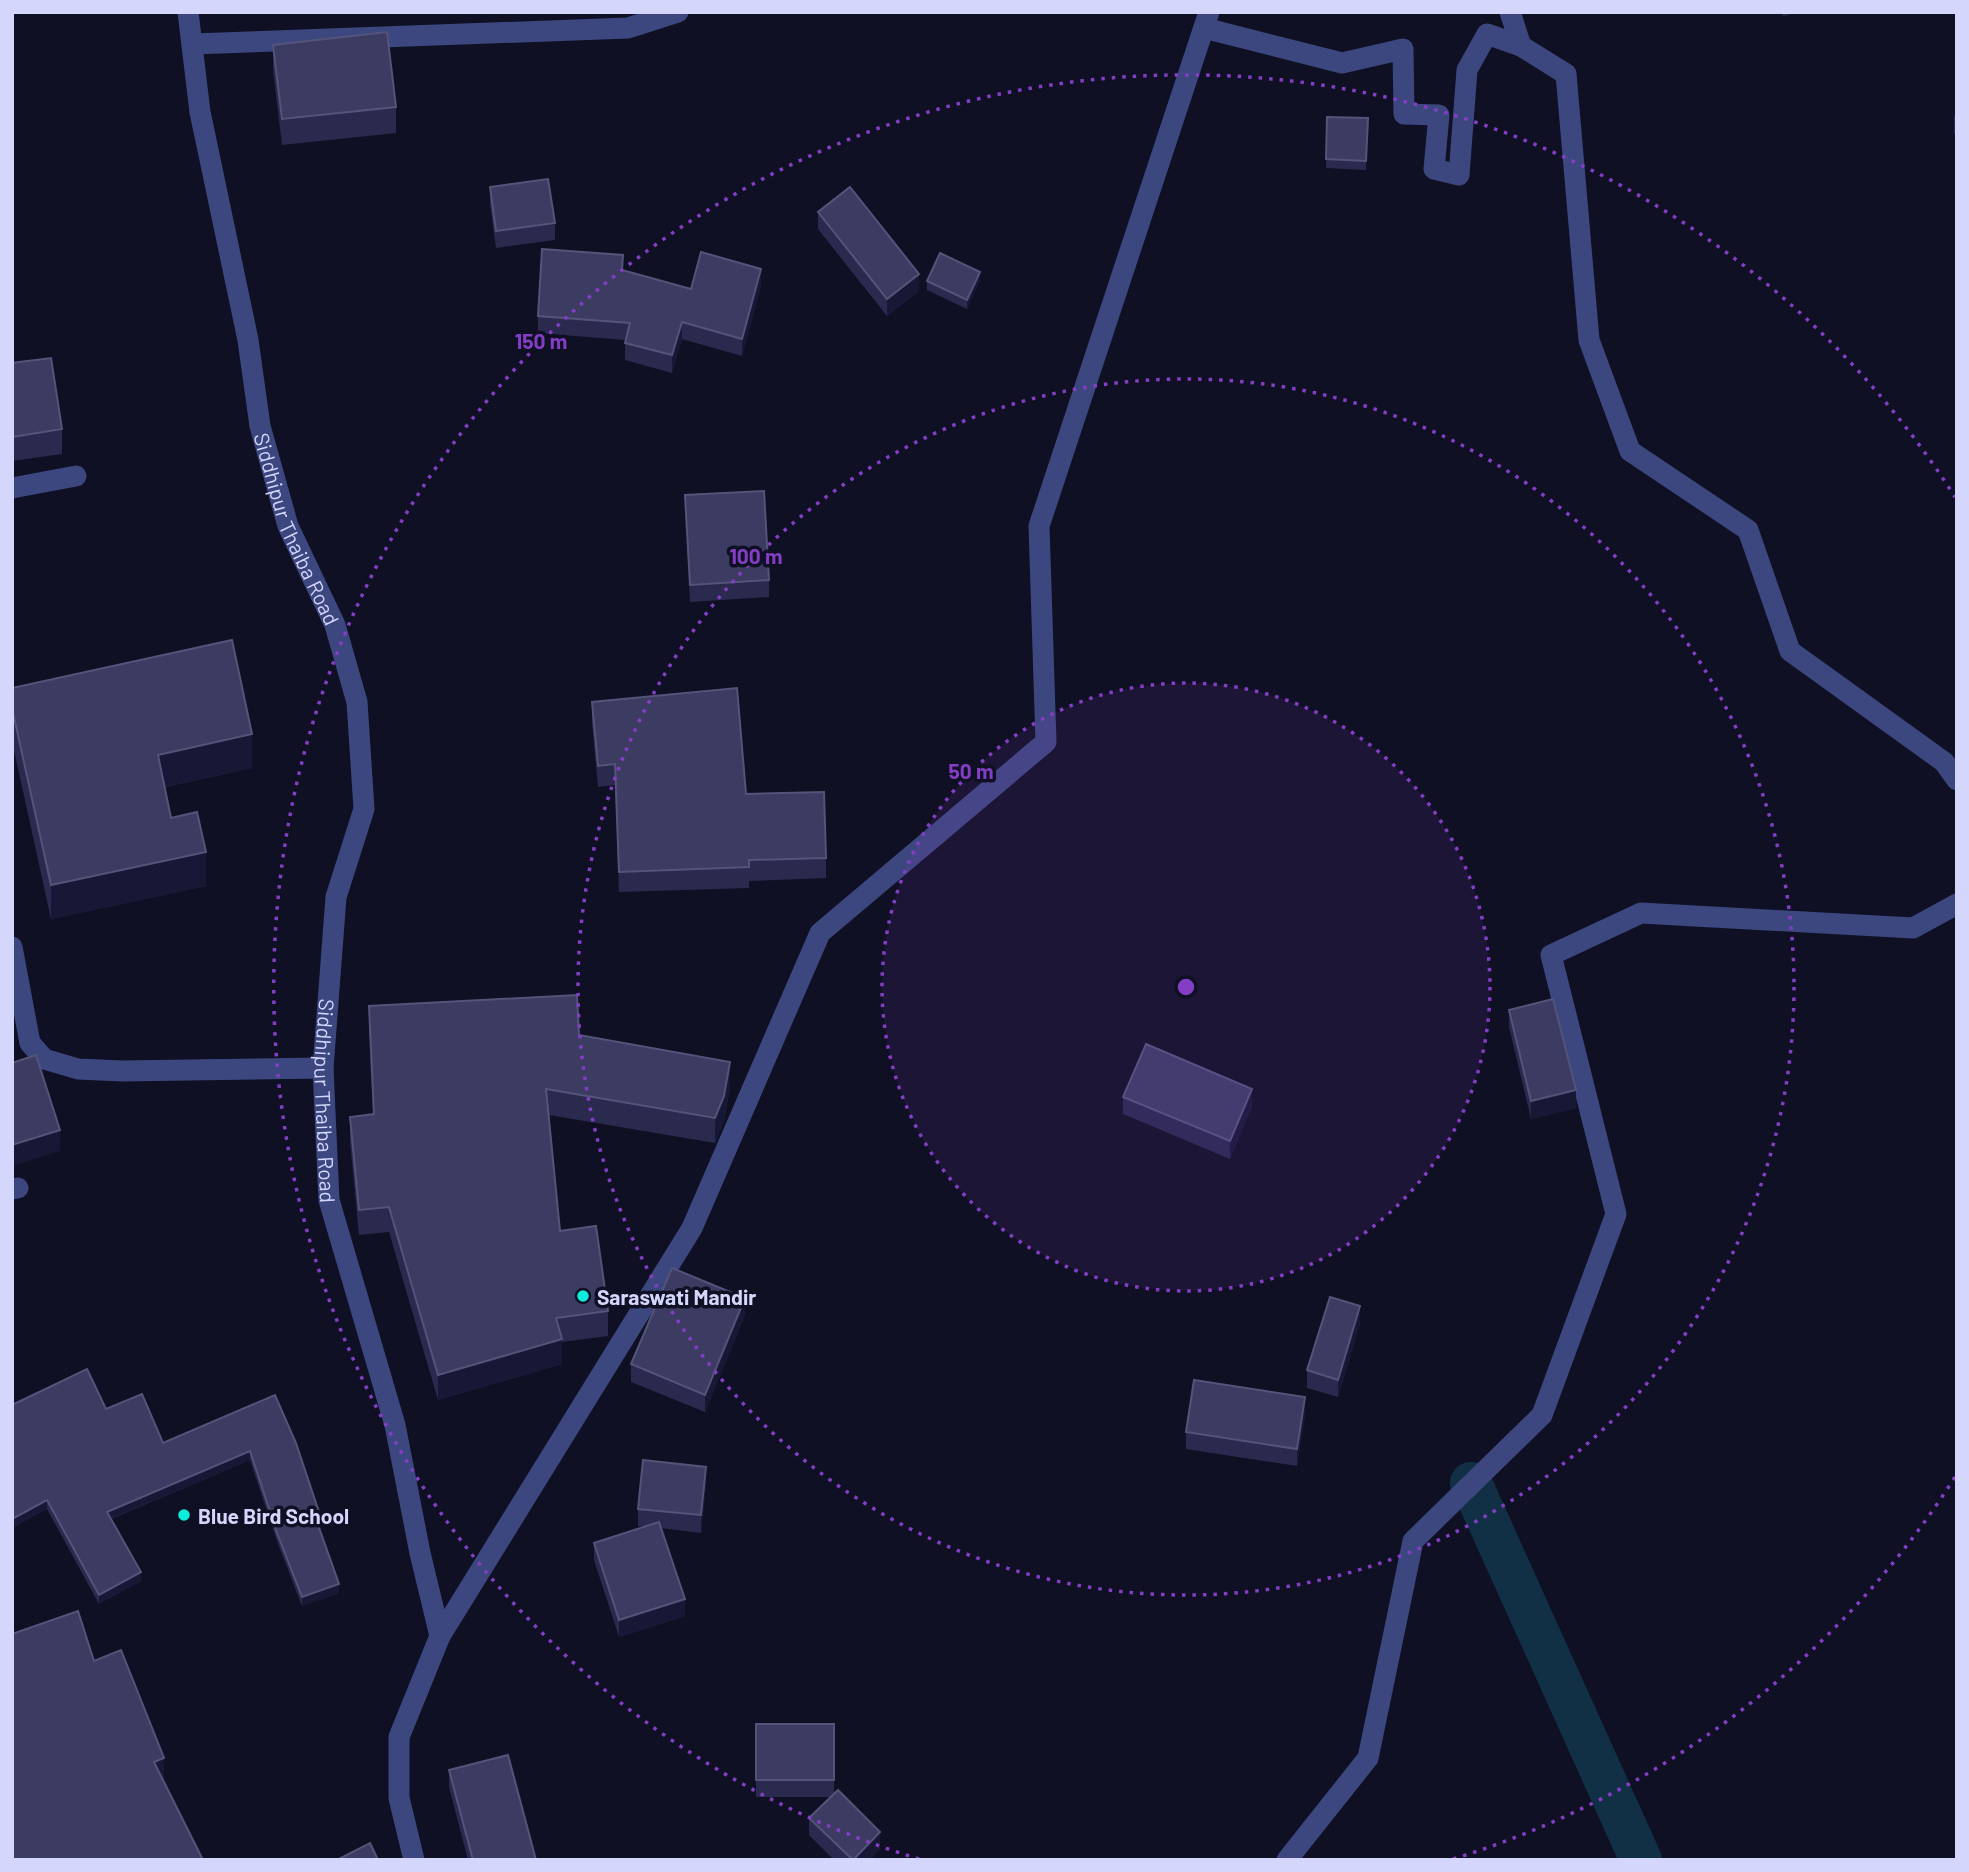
<svg xmlns="http://www.w3.org/2000/svg" width="1969" height="1872" font-family="Barlow,sans-serif">
	<style>
		.lines { fill: none; stroke-linecap: round; stroke-linejoin: round }
		.canal { stroke: #112f45; stroke-width: 42 }
		.minor { stroke: #3d477f; stroke-width: 21 }
		.wall { fill: #2a2a4f }
		.shaded-wall { fill: #171836 }
		.building { fill: #3c3c62; stroke: #54547a; stroke-width: 2 }
		.ring { fill: none; stroke: #843dc5; stroke-width: 3.5; stroke-dasharray: 3.5 7 }
		.poi-dot { fill: #0eeddb; stroke: #0f1023; stroke-width: 2.5 }
		.labels { text-anchor: middle; dominant-baseline: central; stroke-width: 7; stroke-linejoin: round; paint-order: stroke }
		.street-label { font-size: 21px; fill: #d4d6fc; stroke: #0f1023 }
		.poi-label { font-size: 21px; font-weight: bold; fill: #d4d6fc; stroke: #0f1023; text-anchor: start }
		.centre { fill: #843dc5; stroke: #0f1023; stroke-width: 3.5 }
		.ring-label { font-size: 21px; text-anchor: middle; font-weight: bold; fill: #843dc5; stroke: #0f1023; stroke-width: 7; stroke-linejoin: round; paint-order: stroke }
	</style>
	<rect width="100%" height="100%" fill="#0f1023"/>
	<g class="lines">
		<path class="canal" d="M1471 1483 1641 1860"/>
		<g class="minor">
			<path id="s1" d="M188 12 200 112 248 340 260 426 288 526 335 625 357 702 364 809 336 897 323 1068 329 1200 395 1425 420 1553 440 1636 399 1737V1798L414 1860"/>
			<path d="M1510 12 1521 46 1566 74 1589 340 1630 451 1748 530 1790 651 1944 762 1957 780"/>
			<path d="M1204 28 1342 63 1403 49 1404 114 1439 115 1434 169 1459 175 1467 70 1487 34 1521 46"/>
			<path d="M192 44 628 28 678 12"/>
			<path d="M12 488 76 476"/>
			<path d="M12 947 30 1043 44 1059 78 1069 122 1071 323 1068"/>
			<path d="M12 1189 18 1188"/>
			<path d="M440 1636 692 1228 820 933 1046 742 1039 526 1209 12"/>
			<path d="M1287 1860 1368 1758 1413 1541 1542 1415 1616 1214 1551 955 1641 913 1913 928 1957 904"/>
		</g>
	</g>
	<g class="wall">
		<path d="M1782 12H1800L1783 16Z"/>
		<path d="M273 45 396 107V133L282 145 273 70Z"/>
		<path d="M1957 114V137L1954 133V116Z"/>
		<path d="M1327 117 1368 118 1366 170 1326 168Z"/>
		<path d="M490 187 555 223V240L496 248 490 204Z"/>
		<path d="M818 212 919 291 887 316 818 229Z"/>
		<path d="M623 270 691 289 761 286 742 356 682 339 672 373 625 360V340L538 333V316Z"/>
		<path d="M980 280 967 309 927 290V281Z"/>
		<path d="M12 363 62 429V454L12 461Z"/>
		<path d="M685 495 769 580V597L690 602Z"/>
		<path d="M12 688 252 768 165 787 171 818 206 886 51 919 12 741Z"/>
		<path d="M592 702 746 794 826 858V878L749 881V888L619 892 615 785 598 787 592 723Z"/>
		<path d="M369 1006 579 1035 730 1087 724 1121 715 1143 549 1115 560 1231 608 1311V1336L562 1342V1364L438 1400 389 1232 359 1235 350 1142V1117L373 1114 369 1031Z"/>
		<path d="M1509 1010 1576 1108 1531 1119 1509 1027Z"/>
		<path d="M1123 1097 1252 1106 1230 1159 1123 1114Z"/>
		<path d="M745 1315 705 1412 631 1382V1364Z"/>
		<path d="M1360 1324 1338 1397 1307 1388V1370Z"/>
		<path d="M275 1395 321 1527H319L339 1593 302 1606 277 1541 250 1460 111 1519 141 1581 99 1604 47 1509 12 1528V1405L106 1409 163 1443Z"/>
		<path d="M1305 1415 1297 1466 1186 1449V1432Z"/>
		<path d="M706 1484 701 1533 661 1528 685 1616 619 1637 594 1560V1543L645 1527 638 1526V1509Z"/>
		<path d="M756 1724H834V1793L880 1849 870 1860H834L809 1835V1818L830 1797H756Z"/>
		<path d="M449 1770 536 1860H468L449 1787Z"/>
	</g>
	<g class="shaded-wall">
		<path d="M761 269V286L742 356V339Z"/>
		<path d="M980 272V280L967 309V300Z"/>
		<path d="M919 274V291L887 316V299Z"/>
		<path d="M682 322V339L672 373V355Z"/>
		<path d="M252 734V768L158 788V755Z"/>
		<path d="M206 852V886L51 919V885Z"/>
		<path d="M730 1062V1087L724 1121 715 1143V1118Z"/>
		<path d="M1252 1089V1106L1230 1159V1141Z"/>
		<path d="M1576 1090V1108L1531 1119V1101Z"/>
		<path d="M60 1130V1151L12 1166V1145Z"/>
		<path d="M745 1298V1315L705 1412V1395Z"/>
		<path d="M1360 1306V1324L1338 1397V1380Z"/>
		<path d="M562 1339V1364L438 1400V1375Z"/>
		<path d="M1305 1397V1415L1297 1466V1449Z"/>
		<path d="M250 1451V1460L107 1520V1512Z"/>
		<path d="M706 1467V1484L701 1533V1515Z"/>
		<path d="M47 1500V1509L12 1528V1519Z"/>
		<path d="M321 1518V1527L316 1528V1519Z"/>
		<path d="M141 1572V1581L99 1604V1595Z"/>
		<path d="M339 1584V1593L302 1606V1597Z"/>
		<path d="M685 1599V1616L619 1637V1620Z"/>
		<path d="M164 1758V1782L154 1762Z"/>
		<path d="M880 1832V1849L870 1860H853Z"/>
	</g>
	<g class="building">
		<path d="M387 32 396 107 282 119 273 45Z"/>
		<path d="M1327 117 1368 118 1366 161 1326 159Z"/>
		<path d="M548 179 555 223 496 231 490 187Z"/>
		<path d="M850 187 919 274 887 299 818 212Z"/>
		<path d="M542 249 623 255 622 270 691 289 701 252 761 269 742 339 682 322 672 355 625 343 630 323 538 316Z"/>
		<path d="M940 253 980 272 967 300 927 281Z"/>
		<path d="M51 358 62 429 12 437V363Z"/>
		<path d="M764 491 769 580 690 585 685 495Z"/>
		<path d="M232 640 252 734 158 755 171 818 197 812 206 852 51 885 12 708V688Z"/>
		<path d="M737 688 746 794 824 792 826 858 749 860V867L619 872 615 764 598 766 592 702Z"/>
		<path d="M577 995 579 1035 730 1062 724 1096 715 1118 546 1089 560 1231 596 1226 608 1311 556 1318 562 1339 438 1375 389 1207 359 1210 350 1117 374 1114 369 1006Z"/>
		<path d="M1553 999 1576 1090 1531 1101 1509 1010Z"/>
		<path d="M1146 1044 1252 1089 1230 1141 1123 1097Z"/>
		<path d="M36 1055 60 1130 12 1145V1063Z"/>
		<path d="M672 1268 745 1298 705 1395 631 1364Z"/>
		<path d="M1330 1297 1360 1306 1338 1380 1307 1370Z"/>
		<path d="M87 1369 106 1409 142 1394 163 1443 275 1395 296 1443 321 1518 316 1519 339 1584 302 1597 277 1533 250 1451 107 1512 141 1572 99 1595 47 1500 12 1519V1405Z"/>
		<path d="M1194 1380 1305 1397 1297 1449 1186 1432Z"/>
		<path d="M643 1460 706 1467 701 1515 638 1509Z"/>
		<path d="M659 1522 685 1599 619 1620 594 1543Z"/>
		<path d="M78 1611 94 1661 121 1650 164 1758 154 1762 203 1860H12V1634Z"/>
		<rect x="756" y="1724" width="78" height="56"/>
		<path d="M508 1755 536 1860H473L449 1770Z"/>
		<path d="M838 1790 880 1832 853 1860 809 1818Z"/>
		<path d="M370 1843 378 1860H337Z"/>
	</g>
	<circle cx="1186" cy="987" r="304" fill="#843dc5" fill-opacity=".12"/>
	<g class="ring">
		<circle cx="1186" cy="987" r="304"/>
		<circle cx="1186" cy="987" r="608"/>
		<path d="M1955 1477A912 912 0 0 1 1453 1859M919 1859A912 912 0 1 1 1955 497"/>
	</g>
	<g class="poi-dot">
		<circle cx="583" cy="1296" r="7"/>
		<circle cx="184" cy="1515" r="7"/>
	</g>
	<g class="labels">
		<g class="street-label">
			<text stroke="none"><textPath href="#s1" startOffset="530">Siddhipur Thaiba Road</textPath></text>
			<text stroke="none"><textPath href="#s1" startOffset="1118">Siddhipur Thaiba Road</textPath></text>
		</g>
		<g class="poi-label">
			<text x="597" y="1296">Saraswati Mandir</text>
			<text x="198" y="1515">Blue Bird School</text>
		</g>
	</g>
	<circle cx="1186" cy="987" r="10" class="centre"/>
	<g class="ring-label">
		<text x="541" y="349">150 m</text>
		<text x="756" y="564">100 m</text>
		<text x="971" y="779">50 m</text>
	</g>
	<rect width="1969" height="1872" fill="none" stroke="#d4d6fc" stroke-width="28"/>
</svg>
